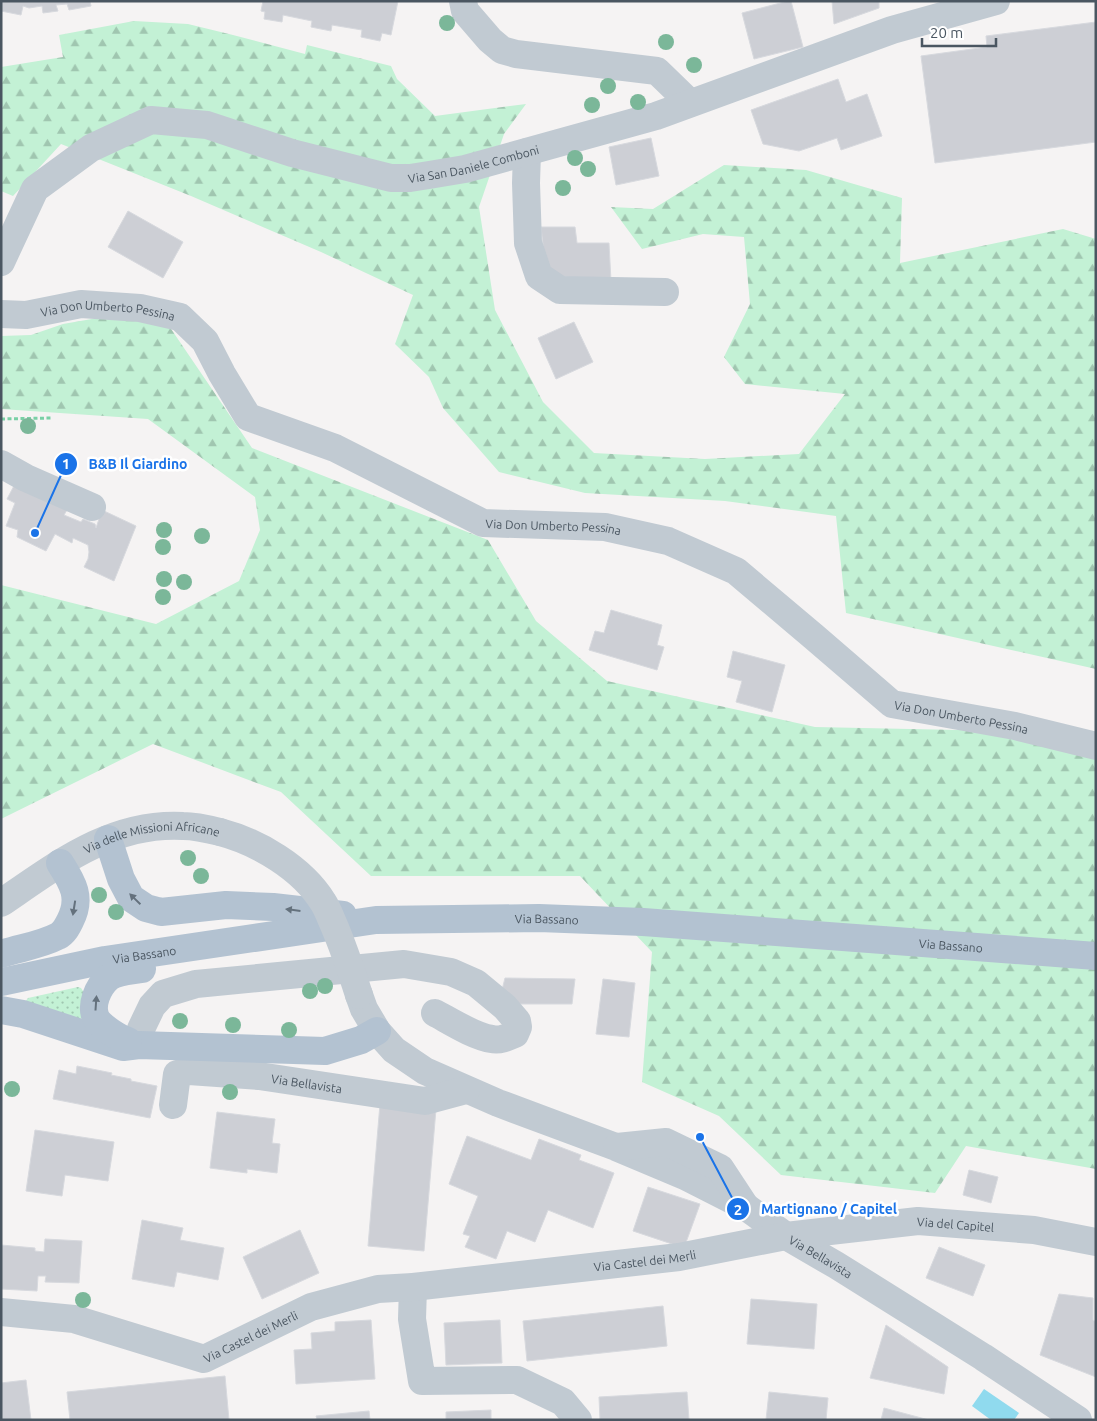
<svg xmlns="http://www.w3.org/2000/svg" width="1097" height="1421" font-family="Ubuntu,sans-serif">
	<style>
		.grass { fill: url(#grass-dots) }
		.forest { fill: url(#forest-firs) }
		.water { fill: #90daee }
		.building { fill: #cdcfd5; stroke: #d7d9de }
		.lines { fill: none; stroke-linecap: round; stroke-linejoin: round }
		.path { stroke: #7ad0a6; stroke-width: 3; stroke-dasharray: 4 2.5; stroke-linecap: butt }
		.minor { stroke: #c1cad2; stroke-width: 28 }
		.major { stroke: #b3c2d1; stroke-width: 28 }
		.minor-bridge { stroke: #c1cad2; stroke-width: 28 }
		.tree { fill: #7bb799 }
		.oneway { fill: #64717d }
		.labels { text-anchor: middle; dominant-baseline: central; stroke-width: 5; stroke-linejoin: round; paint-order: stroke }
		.street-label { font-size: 12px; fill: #4a5661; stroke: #fff }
		.leader { fill: none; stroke: #1a73e8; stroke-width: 2 }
		.callout-dot { fill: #1a73e8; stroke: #fff; stroke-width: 2 }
		.mark-label { font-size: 15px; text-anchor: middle; font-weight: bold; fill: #fff }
		.callout-label { font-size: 14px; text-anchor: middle; font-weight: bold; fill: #1a73e8; stroke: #fff; stroke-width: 5; stroke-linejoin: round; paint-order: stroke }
	</style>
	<defs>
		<pattern id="grass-dots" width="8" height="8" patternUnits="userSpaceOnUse" patternTransform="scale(1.25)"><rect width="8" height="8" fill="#c3f1d5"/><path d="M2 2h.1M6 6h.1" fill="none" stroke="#a0c6b0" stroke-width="1.8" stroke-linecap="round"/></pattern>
		<pattern id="forest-firs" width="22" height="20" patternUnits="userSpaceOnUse" patternTransform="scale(1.25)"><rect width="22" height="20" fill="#c3f1d5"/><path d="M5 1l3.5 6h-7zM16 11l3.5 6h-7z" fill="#a0c6b0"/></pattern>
	</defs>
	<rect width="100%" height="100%" fill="#f5f3f3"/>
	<path class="grass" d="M78 987 81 988 83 991 85 1016 81 1019 25 1002 28 998Z"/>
	<g class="forest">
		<path d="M134 21 188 24 233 35 305 54 307 45 391 66 397 79 435 116 526 104 504 134 479 207 495 310 543 402 594 453 705 459 799 454 845 394 745 384 724 357 750 304 744 237 703 234 642 249 611 207 653 209 724 165 806 170 902 198 900 263 1063 229 1096 239V669L846 613 836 516 725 501 585 493 499 472 443 408 429 377 395 344 413 295 321 252 191 196 61 144 13 196 1 191V67L63 57 59 35Z"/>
		<path d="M109 316 167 323 252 448 488 540 536 621 607 681 815 727 1096 733V1169L966 1146 935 1193 781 1175 719 1116 642 1082 652 952 580 876H371L281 792 153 744 1 819V585L156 624 239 581 260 530 255 497 148 419 1 409V336L31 335 63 324Z"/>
	</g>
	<path class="water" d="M984 1389 1019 1413 1014 1420H991L972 1406Z"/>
	<g class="building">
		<path d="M1 1H90L91 6 69 10 67 4 56 5 58 11 43 13 42 6 29 8 23 6 21 15 1 11Z"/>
		<path d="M263 1H398L391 35 382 33 380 41 361 37 362 30 332 25 331 31 311 27 312 21 283 15 282 22 264 19 265 12 261 11Z"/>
		<path d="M788 1H791L803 47 754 59 742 13Z"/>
		<path d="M832 1 879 2V8L834 24Z"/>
		<path d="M1096 22V142L935 163 921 56 987 47 986 36Z"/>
		<path d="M838 79 846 102 867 94 882 136 841 150 837 138 799 151 763 144 751 110Z"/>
		<path d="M651 138 659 176 616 185 609 147Z"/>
		<path d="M128 211 183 242 163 278 108 247Z"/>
		<path d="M541 227H575L577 243H609L611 281 553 276 545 263Z"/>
		<path d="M574 322 593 362 556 379 538 338Z"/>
		<path d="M16 482 67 510 64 515 81 522 83 519 95 524 96 528 102 510 136 526 114 581 84 567 88 559 89 552 88 545 73 538 72 543 55 534 46 551 17 537 18 530 6 526 15 503 7 499Z"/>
		<path d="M611 610 662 625 657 645 664 647 657 670 589 650 595 631 604 633Z"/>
		<path d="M733 651 785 665 772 712 736 702 742 681 727 677Z"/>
		<path d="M505 978 575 979 572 1004H515L502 990Z"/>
		<path d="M603 979 635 983 629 1037 596 1034Z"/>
		<path d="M77 1066 112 1073 111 1075 131 1079V1081L157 1086 150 1118 53 1099 59 1070 76 1074Z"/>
		<path d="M380 1104 436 1109 424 1251 368 1246Z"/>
		<path d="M217 1112 275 1119 272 1143 280 1144 277 1173 247 1169V1173L210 1168Z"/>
		<path d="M35 1130 114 1142 108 1181 65 1175 62 1196 26 1191Z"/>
		<path d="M467 1136 531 1160 539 1139 581 1155 579 1160 614 1173 593 1228 548 1210 535 1242 507 1231 496 1259 465 1247 470 1236 463 1234 478 1196 449 1184Z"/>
		<path d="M969 1170 998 1177 991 1203 963 1195Z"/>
		<path d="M648 1187 700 1204 684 1248 633 1231Z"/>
		<path d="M142 1220 183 1228 180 1240 224 1248 218 1280 177 1272 174 1287 132 1279Z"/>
		<path d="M300 1230 319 1273 262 1299 243 1257Z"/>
		<path d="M45 1239 82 1241 79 1283 45 1282 46 1276H38L37 1291 1 1289V1245L35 1248V1251L44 1252Z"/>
		<path d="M939 1247 985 1265 973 1296 926 1278Z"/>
		<path d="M1059 1294 1093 1298V1320L1096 1322V1377L1040 1355Z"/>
		<path d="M751 1299 817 1304 814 1349 747 1344Z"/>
		<path d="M663 1306 667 1346 527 1361 523 1321Z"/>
		<path d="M371 1320 375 1379 296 1384 294 1350 312 1349 311 1333 335 1331V1322Z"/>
		<path d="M500 1320 502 1363 446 1365 444 1323Z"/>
		<path d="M886 1325 948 1367 944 1394 870 1378Z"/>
		<path d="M225 1376 229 1420H70L67 1392Z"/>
		<path d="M26 1380 31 1420H1V1383Z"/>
		<path d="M687 1392 689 1420H600L599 1397Z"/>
		<path d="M769 1392 828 1398 826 1420H766Z"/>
		<path d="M884 1408 929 1420H881Z"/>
		<path d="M491 1410V1420H446V1412Z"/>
		<path d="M369 1411 370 1420H312L317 1419 316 1416Z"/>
	</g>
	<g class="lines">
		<path class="path" d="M1 419 52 418"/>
		<g class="minor">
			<path d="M463 1 465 11 490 40 502 50 516 54 657 71 690 103"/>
			<path d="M527 152 526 183 528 243 539 276 560 290 665 292"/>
			<path id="s1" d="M1 262 35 189 91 148 151 120 207 125 292 153 391 178H410L429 175 465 169 656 116 892 30 996 1"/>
			<path id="s2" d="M1 314 26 315 81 304 140 308 180 317 205 341 222 374 248 417 335 448 483 523 605 527 668 541 736 571 813 636 892 704 1015 726 1096 746"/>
			<path d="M1 464 26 478 92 507"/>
			<path id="s3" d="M1 903C57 865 111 822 183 826 196 826 208 829 220 832"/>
			<path id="s4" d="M359 995 364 1009 377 1031 394 1050 425 1071 498 1103 616 1147 685 1176 746 1207 786 1236 836 1265 983 1357 1078 1420"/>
			<path d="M139 1045 141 1029 152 1006 163 994 196 984 404 964 451 972 476 983 505 1007 517 1021 518 1027 515 1034C508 1037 499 1041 492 1039 475 1037 450 1021 435 1013"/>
			<path id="s5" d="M173 1105 177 1074 189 1071 259 1076 425 1101 466 1090"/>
			<path d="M617 1147 666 1142 720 1168 745 1206"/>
			<path d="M413 1287 412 1319 422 1381 517 1380 563 1402 578 1420"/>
			<path id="s6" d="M1 1312 74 1319 204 1359 311 1307 378 1289 413 1287 679 1257 786 1236 918 1221 1034 1230 1096 1242"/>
		</g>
		<g class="major">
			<path d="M108 839 121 879 131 898 146 908 161 912 226 905 273 907 343 915"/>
			<path d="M1 954C19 948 41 945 58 936 64 933 67 927 70 921 82 898 73 883 60 863"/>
			<path id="s7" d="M1 982 105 960 376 920 539 918 643 922 1096 956"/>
			<path d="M1 1010 23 1014 123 1047 139 1045 325 1051 361 1040 377 1031"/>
			<path d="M128 1041C119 1038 101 1027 96 1018 90 1005 98 987 108 978 117 971 130 971 142 969"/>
		</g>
		<path class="minor-bridge" d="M220 832C258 842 302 868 323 902 327 908 330 916 333 923 343 946 351 970 359 995"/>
	</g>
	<g class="tree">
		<circle cx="447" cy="23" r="8"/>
		<circle cx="666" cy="42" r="8"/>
		<circle cx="694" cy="65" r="8"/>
		<circle cx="608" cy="86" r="8"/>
		<circle cx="638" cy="102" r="8"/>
		<circle cx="592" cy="105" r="8"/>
		<circle cx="575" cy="158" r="8"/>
		<circle cx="588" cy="169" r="8"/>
		<circle cx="563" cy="188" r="8"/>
		<circle cx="28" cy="426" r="8"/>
		<circle cx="164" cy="530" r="8"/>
		<circle cx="202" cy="536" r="8"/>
		<circle cx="163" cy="547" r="8"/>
		<circle cx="164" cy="579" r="8"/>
		<circle cx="184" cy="582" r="8"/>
		<circle cx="163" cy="597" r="8"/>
		<circle cx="188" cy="858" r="8"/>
		<circle cx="201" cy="876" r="8"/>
		<circle cx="99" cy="895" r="8"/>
		<circle cx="116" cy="912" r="8"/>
		<circle cx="325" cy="986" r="8"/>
		<circle cx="310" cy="991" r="8"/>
		<circle cx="180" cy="1021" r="8"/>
		<circle cx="233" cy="1025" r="8"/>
		<circle cx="289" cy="1030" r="8"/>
		<circle cx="12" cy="1089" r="8"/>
		<circle cx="230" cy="1092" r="8"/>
		<circle cx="83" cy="1300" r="8"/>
	</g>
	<defs><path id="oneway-solid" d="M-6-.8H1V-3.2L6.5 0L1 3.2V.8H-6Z" transform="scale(1.25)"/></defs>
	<g class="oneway">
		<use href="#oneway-solid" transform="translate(135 899) rotate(-136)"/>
		<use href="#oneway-solid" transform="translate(74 908) rotate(99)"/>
		<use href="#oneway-solid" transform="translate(293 910) rotate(-173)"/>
		<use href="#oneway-solid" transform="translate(96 1003) rotate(-86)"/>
	</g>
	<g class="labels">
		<g class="street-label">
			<text stroke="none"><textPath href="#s1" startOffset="548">Via San Daniele Comboni</textPath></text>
			<text stroke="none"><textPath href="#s2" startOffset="108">Via Don Umberto Pessina</textPath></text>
			<text stroke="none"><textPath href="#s2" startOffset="632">Via Don Umberto Pessina</textPath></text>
			<text stroke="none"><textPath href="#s2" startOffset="1098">Via Don Umberto Pessina</textPath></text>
			<text stroke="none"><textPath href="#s3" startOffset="169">Via delle Missioni Africane</textPath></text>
			<text stroke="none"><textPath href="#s7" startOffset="551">Via Bassano</textPath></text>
			<text stroke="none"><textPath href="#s7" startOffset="956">Via Bassano</textPath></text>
			<text stroke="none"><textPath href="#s7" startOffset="146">Via Bassano</textPath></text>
			<text stroke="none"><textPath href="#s5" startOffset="162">Via Bellavista</textPath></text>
			<text stroke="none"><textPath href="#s6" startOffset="980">Via del Capitel</textPath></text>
			<text stroke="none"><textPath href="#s4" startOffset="542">Via Bellavista</textPath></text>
			<text stroke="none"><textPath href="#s6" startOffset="666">Via Castel dei Merli</textPath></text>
			<text stroke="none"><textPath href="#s6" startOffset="261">Via Castel dei Merli</textPath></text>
		</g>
	</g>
	<path class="leader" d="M35 533L66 464M700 1137L738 1209"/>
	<g class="callout-dot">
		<circle cx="35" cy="533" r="5"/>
		<circle cx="700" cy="1137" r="5"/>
		<circle cx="66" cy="464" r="12"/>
		<circle cx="738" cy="1209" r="12"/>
	</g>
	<g class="mark-label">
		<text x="66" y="469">1</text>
		<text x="738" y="1215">2</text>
	</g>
	<g class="callout-label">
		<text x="138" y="469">B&amp;B Il Giardino</text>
		<text x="829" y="1214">Martignano / Capitel</text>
	</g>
	<rect width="1097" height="1421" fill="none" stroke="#4a5661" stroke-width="5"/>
	<path d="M922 38v8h74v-8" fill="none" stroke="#4a5661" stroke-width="2.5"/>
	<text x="930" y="38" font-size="15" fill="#4a5661" stroke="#ffffff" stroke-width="4" paint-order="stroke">20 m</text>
</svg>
